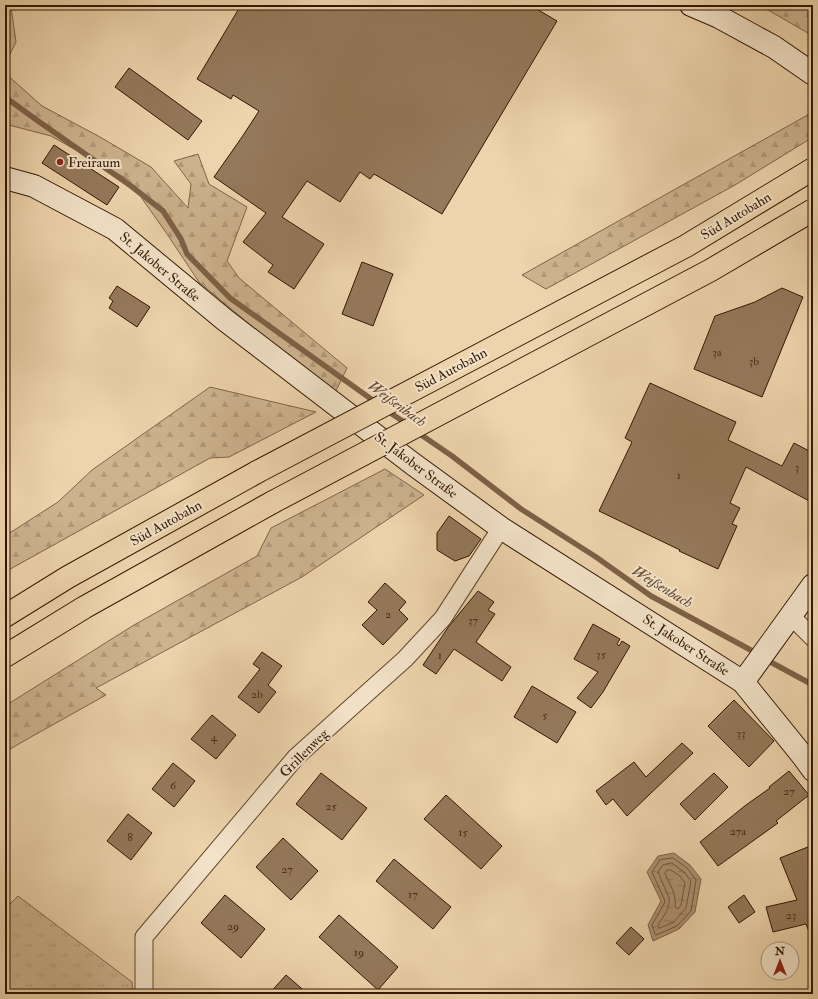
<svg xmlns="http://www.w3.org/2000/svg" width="818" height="999" font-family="'IM FELL Double Pica',serif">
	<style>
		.grass { fill: url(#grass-tufts); stroke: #806549 }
		.forest { fill: url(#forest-firs); stroke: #806549 }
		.water { fill: url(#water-ripples); stroke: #7d6146 }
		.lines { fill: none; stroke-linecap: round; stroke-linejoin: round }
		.shore { stroke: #70543b; stroke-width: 1 }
		.stream { stroke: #7d6146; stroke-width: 5.5 }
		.building { fill: #94795b; stroke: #331603 }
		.street-casing { stroke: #62462d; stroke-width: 19 }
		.secondary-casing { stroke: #331603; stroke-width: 24 }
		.highway-casing { stroke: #331603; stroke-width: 24 }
		.street { stroke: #f3e3c9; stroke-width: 17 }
		.secondary { stroke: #f3e3c9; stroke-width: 22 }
		.highway { stroke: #edd4ac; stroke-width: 22 }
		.highway-bridge-casing { stroke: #331603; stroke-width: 24; stroke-linecap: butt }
		.highway-bridge { stroke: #edd4ac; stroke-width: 22 }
		.poi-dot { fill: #8f2418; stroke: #f3e3c9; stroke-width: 1.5 }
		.labels { text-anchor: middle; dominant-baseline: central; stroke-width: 4; stroke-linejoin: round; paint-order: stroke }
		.number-label { font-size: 12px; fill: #4b2f19 }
		.poi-label { font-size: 14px; fill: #331603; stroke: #f3e3c9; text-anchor: start }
		.street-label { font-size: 14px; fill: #331603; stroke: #f3e3c9 }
		.water-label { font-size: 15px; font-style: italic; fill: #644830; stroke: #f3e3c9 }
	</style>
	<defs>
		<pattern id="grass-tufts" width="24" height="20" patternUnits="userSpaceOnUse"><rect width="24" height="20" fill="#cdb48f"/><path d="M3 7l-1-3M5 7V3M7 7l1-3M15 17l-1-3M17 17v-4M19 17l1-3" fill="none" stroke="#b09a7a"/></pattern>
		<pattern id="forest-firs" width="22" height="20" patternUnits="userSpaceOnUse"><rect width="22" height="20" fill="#cdb48f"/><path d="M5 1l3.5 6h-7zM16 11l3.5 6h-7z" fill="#b09a7a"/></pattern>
		<pattern id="water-ripples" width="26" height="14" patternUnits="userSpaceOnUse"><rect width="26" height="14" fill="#ae9373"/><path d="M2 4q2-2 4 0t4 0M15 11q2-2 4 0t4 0" fill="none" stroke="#8e775c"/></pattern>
	</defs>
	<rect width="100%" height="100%" fill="#edd4ac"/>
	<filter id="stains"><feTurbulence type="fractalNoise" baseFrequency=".005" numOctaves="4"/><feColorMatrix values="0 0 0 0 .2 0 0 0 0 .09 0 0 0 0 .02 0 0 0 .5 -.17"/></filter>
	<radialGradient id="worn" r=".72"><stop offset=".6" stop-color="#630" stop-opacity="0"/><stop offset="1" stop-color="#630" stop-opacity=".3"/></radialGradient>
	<path class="grass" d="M18 896 132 982 133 994H5V909Z"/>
	<g class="forest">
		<path d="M5 5H13L11 7 16 42 5 64Z"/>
		<path d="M755 5H813V36L768 10Z"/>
		<path d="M5 73 42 106 100 137 151 167 188 208 191 184 174 161 198 154 209 184 247 207 227 261 239 278 347 368 334 395 199 282 167 234 129 180 51 136 5 124Z"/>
		<path d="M813 112V137L735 185 546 289 522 275Z"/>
		<path d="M210 387 316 412 229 457 210 458 5 572V536L58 502 92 470Z"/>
		<path d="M385 469 424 495 302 577 96 688 106 695 31 737 5 752V706L134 625 257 556 271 528Z"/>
	</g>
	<path class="water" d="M674 853 690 865 701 879 695 912 679 929 653 941 648 925 661 901 647 872 658 856Z"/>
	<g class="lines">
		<g class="shore">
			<path d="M673 858 687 868 696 880 691 911 677 926 656 935 655 934 652 925 664 904 665 901 652 872 660 860Z"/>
			<path d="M672 863 684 872 691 881 686 908 674 922 660 928 658 927V925C663 917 671 907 669 898L658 872 663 865Z"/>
			<path d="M667 870H671L680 876 685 883 681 905 678 909 675 907C677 895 670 885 665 874Z"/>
		</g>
		<g class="stream">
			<path d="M5 97 38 121 131 186 163 211 181 239 187 254 230 298 378 404"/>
			<path d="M386 410 407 424"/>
			<path d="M417 432 452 456 521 509 596 557 651 596 758 654"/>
			<path d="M765 659 813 685"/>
		</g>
	</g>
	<g class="building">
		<path d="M241 5H530L557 21 442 214 374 174 370 179 360 172 340 202 307 181 282 217 324 244 294 289 268 272 273 265 243 242 266 213 214 177 242 137 259 111 233 95 231 99 197 79Z"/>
		<path d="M129 68 202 121 188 140 115 87Z"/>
		<path d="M54 145 119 187 107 205 42 163Z"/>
		<path d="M362 262 393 274 373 326 342 314Z"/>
		<path d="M117 286 150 307 137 327 109 308 113 301 109 298Z"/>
		<path d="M782 288 803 297 762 397 694 369 715 316 755 302Z"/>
		<path d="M650 383 736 422 728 440 782 466 794 443 813 453V503L746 467 730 503 740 508 732 524 737 526 718 569 679 551 680 550 599 511 632 442 625 438Z"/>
		<path d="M449 516 481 539 469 556 455 561 437 550V533Z"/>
		<path d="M385 583 406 602 399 610 408 619 383 645 362 625 377 610 368 602Z"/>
		<path d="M478 591 494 602 488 610 495 614 476 642 511 667 502 681 454 649 436 674 423 665 449 626Z"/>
		<path d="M593 624 620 639 617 644 619 646 622 641 630 646 603 692 591 708 577 698 598 672 574 659Z"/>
		<path d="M262 652 282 666 268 685 276 692 259 713 238 697 260 669 253 664Z"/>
		<path d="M532 686 576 712 557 743 514 717Z"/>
		<path d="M734 700 774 741 749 767 708 726Z"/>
		<path d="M212 715 236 735 216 759 191 739Z"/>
		<path d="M682 743 693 753 627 816 613 799 606 805 596 791 634 762 646 777Z"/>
		<path d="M173 763 195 781 174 807 152 789Z"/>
		<path d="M789 771 809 795 776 821 778 823 718 866 700 842 746 805 770 788 769 787Z"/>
		<path d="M321 773 367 808 342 840 296 804Z"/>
		<path d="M714 773 728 787 695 820 680 804Z"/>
		<path d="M446 795 502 846 481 869 424 819Z"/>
		<path d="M128 814 152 833 131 860 107 841Z"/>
		<path d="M283 838 318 871 291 900 256 867Z"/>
		<path d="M813 845V939H812L806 924 773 932 766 907 797 900 780 858Z"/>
		<path d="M394 859 451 907 433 929 376 881Z"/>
		<path d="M225 895 265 929 241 958 201 923Z"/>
		<path d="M744 895 755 912 739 923 728 907Z"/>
		<path d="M339 915 398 967 378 990 319 937Z"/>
		<path d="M631 927 644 939 629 955 616 943Z"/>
		<path d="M286 975 308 994H269Z"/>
	</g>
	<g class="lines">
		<defs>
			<g id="street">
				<path d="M791 616 813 638"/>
				<path d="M144 994V937L296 757 357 702 405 659 443 618 501 528"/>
			</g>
			<g id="secondary">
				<path d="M691 5 719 17 774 47 813 74"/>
				<path d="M5 178 34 186 115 229 225 320 413 464 501 528 743 682 802 755 813 770"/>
				<path d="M743 682 813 585"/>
			</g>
			<g id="highway">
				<path d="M5 616 68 577 257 472"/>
				<path d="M5 656 85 607 273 502"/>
			</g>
		</defs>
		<use href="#street" class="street-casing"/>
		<use href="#secondary" class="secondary-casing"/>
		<use href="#highway" class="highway-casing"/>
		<use href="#street" class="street"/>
		<use href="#secondary" class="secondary"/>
		<use href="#highway" class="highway"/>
		<defs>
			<g id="highway-bridge">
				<path d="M257 472 686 246 813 169"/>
				<path d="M273 502 711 270 813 210"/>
			</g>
		</defs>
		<use href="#highway-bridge" class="highway-bridge-casing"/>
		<use href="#highway-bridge" class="highway-bridge"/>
	</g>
	<circle class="poi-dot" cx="60" cy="162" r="4"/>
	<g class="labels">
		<g class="number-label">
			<text x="717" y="352">3a</text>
			<text x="754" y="361">3b</text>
			<text x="797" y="467">3</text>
			<text x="679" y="475">1</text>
			<text x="388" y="614">2</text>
			<text x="473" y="620">37</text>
			<text x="601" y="654">35</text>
			<text x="440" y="655">1</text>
			<text x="257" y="694">2b</text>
			<text x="545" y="715">5</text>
			<text x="741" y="733">33</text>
			<text x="214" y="737">4</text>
			<text x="173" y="785">6</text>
			<text x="789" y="791">27</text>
			<text x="331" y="806">25</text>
			<text x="738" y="831">27a</text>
			<text x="463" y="832">15</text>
			<text x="130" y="837">8</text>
			<text x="287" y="869">27</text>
			<text x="413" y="894">17</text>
			<text x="791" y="915">23</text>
			<text x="233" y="926">29</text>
			<text x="359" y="952">19</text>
		</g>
		<g class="poi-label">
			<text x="68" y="162">Freiraum</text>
		</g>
		<g class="street-label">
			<text transform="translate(736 216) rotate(-31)">Süd Autobahn</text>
			<text transform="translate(160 267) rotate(40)">St. Jakober Straße</text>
			<text transform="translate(451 370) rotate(-28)">Süd Autobahn</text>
			<text transform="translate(416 465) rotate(37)">St. Jakober Straße</text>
			<text transform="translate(166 523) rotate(-29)">Süd Autobahn</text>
			<text transform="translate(686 645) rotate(33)">St. Jakober Straße</text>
			<text transform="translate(304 753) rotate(-45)">Grillenweg</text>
		</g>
		<g class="water-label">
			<text transform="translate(397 404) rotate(36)">Weißenbach</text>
			<text transform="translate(662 587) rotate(31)">Weißenbach</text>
		</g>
	</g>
	<rect width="818" height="999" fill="none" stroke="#edd4ac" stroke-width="20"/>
	<rect x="6" y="6" width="806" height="987" fill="none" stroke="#331603" stroke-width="2"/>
	<rect x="10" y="10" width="798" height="979" fill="none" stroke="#331603"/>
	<g transform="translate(780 961)"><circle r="19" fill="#f3e3c9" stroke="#a6917a"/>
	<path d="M0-3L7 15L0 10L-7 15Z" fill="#8f2418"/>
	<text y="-6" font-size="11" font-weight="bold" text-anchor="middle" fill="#331603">N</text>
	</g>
	<rect width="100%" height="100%" filter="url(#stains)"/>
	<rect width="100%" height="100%" fill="url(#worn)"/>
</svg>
